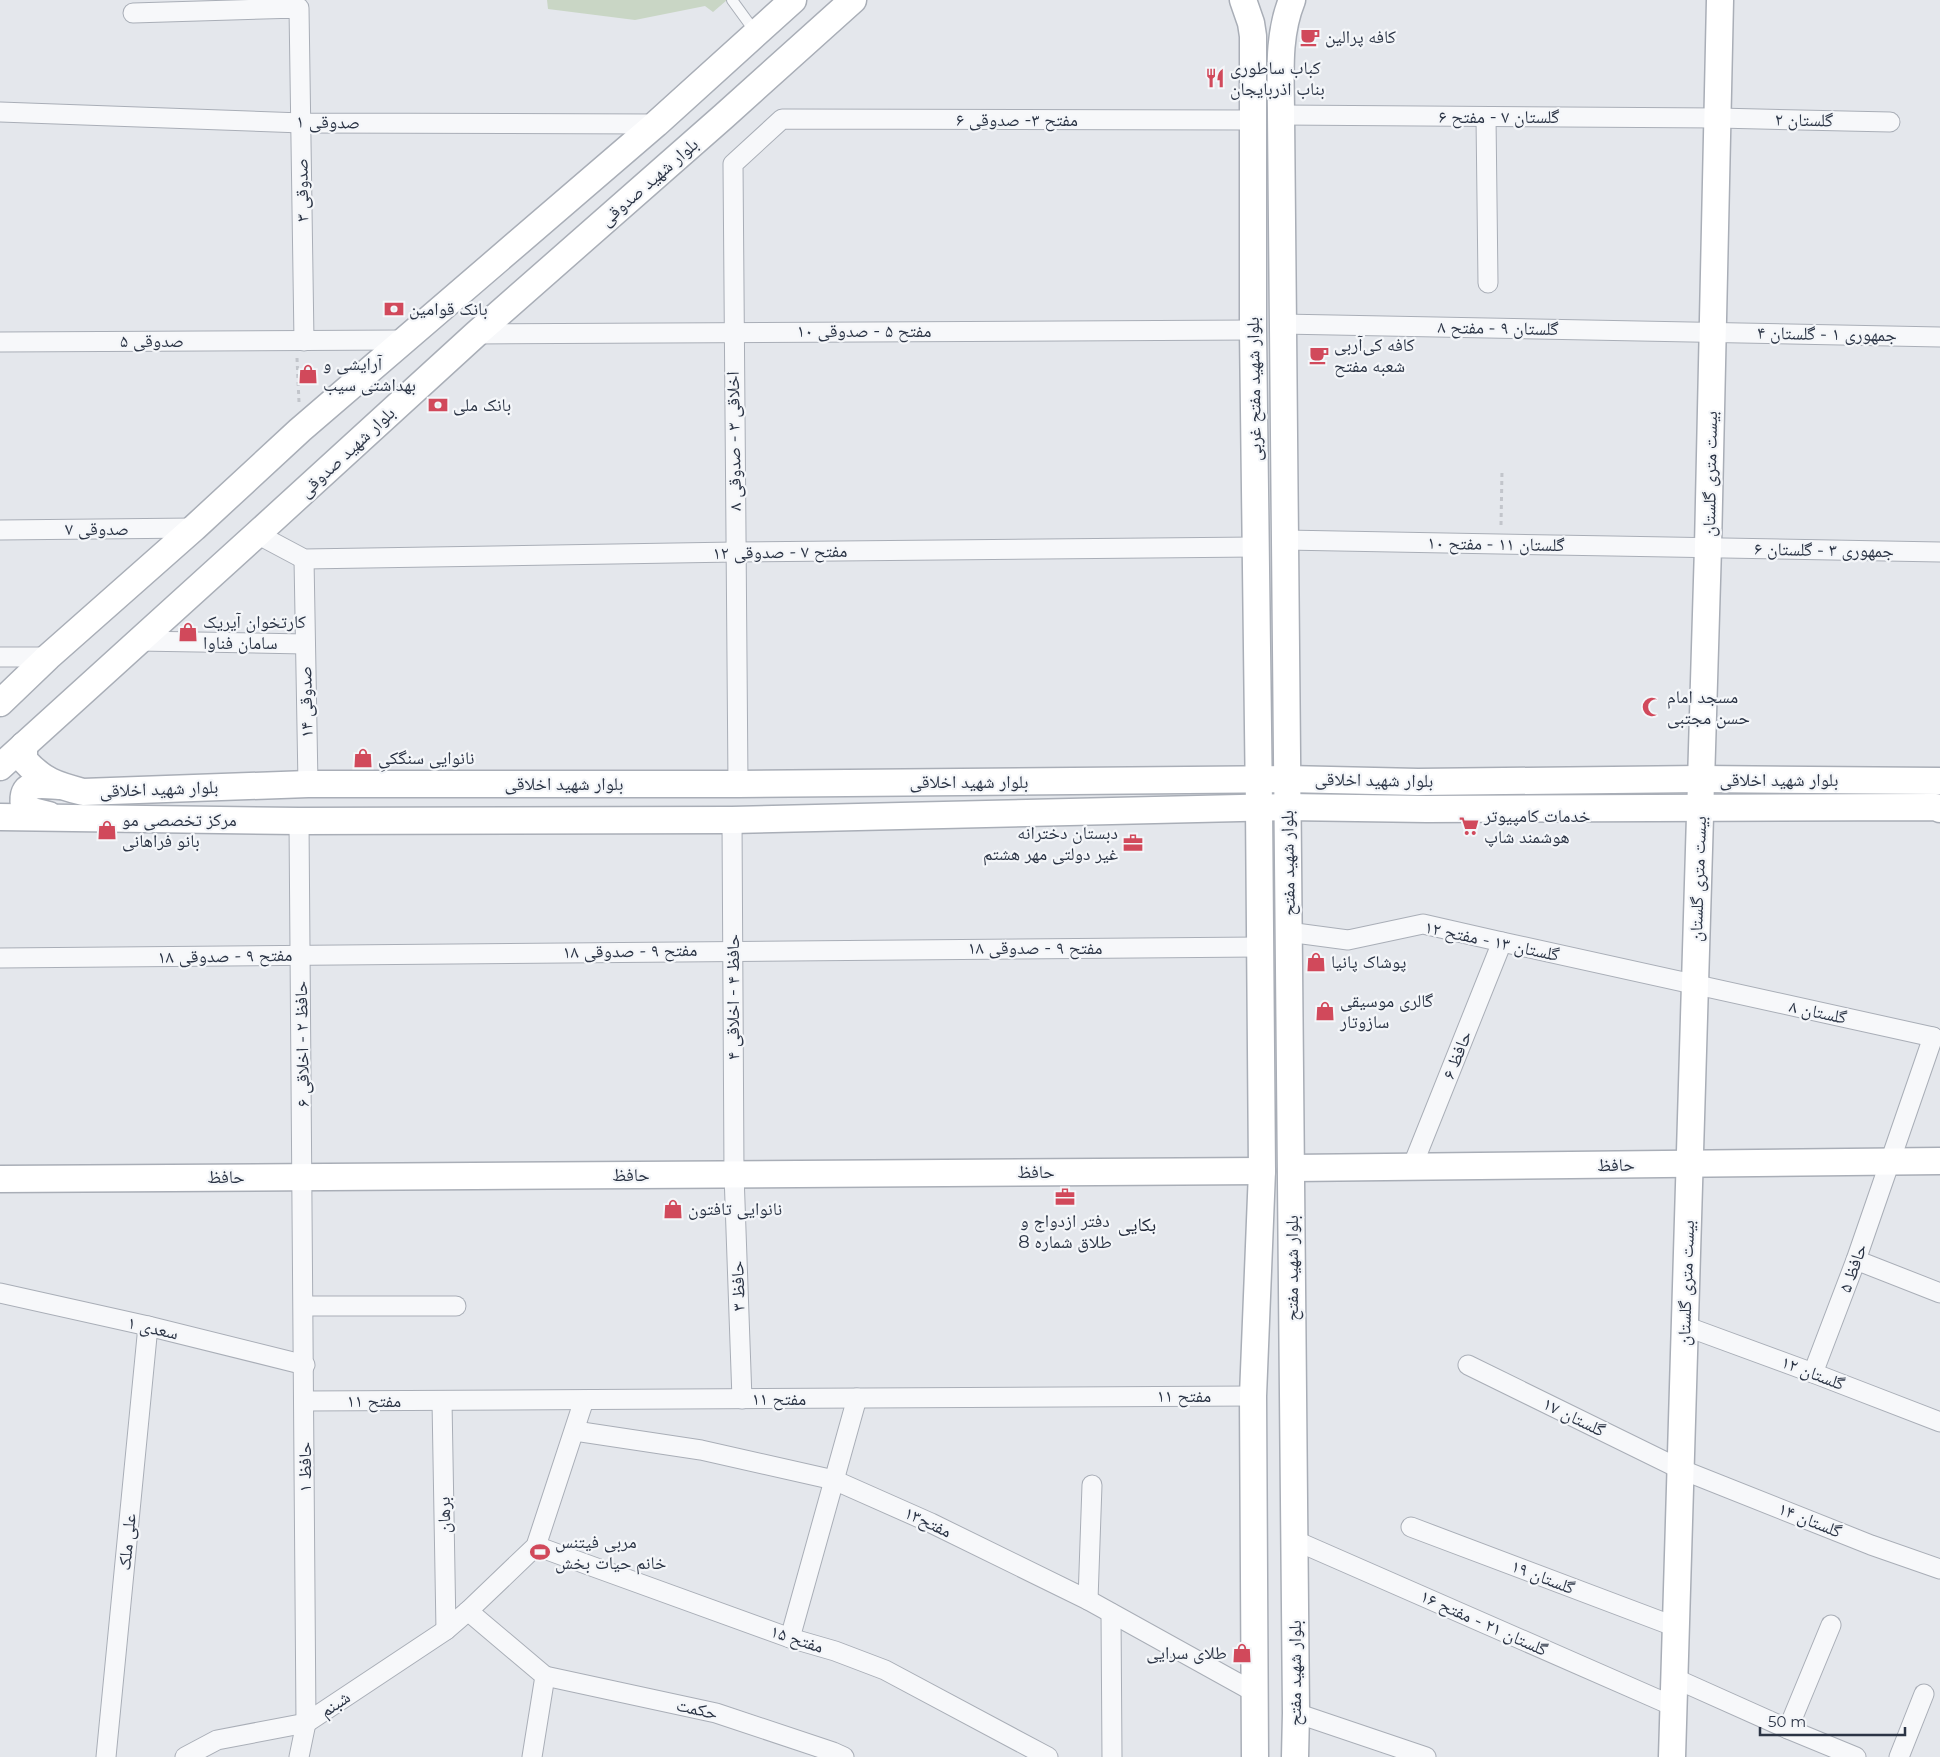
<svg xmlns="http://www.w3.org/2000/svg" width="1940" height="1757" font-family="Montserrat,'Noto Naskh Arabic',sans-serif">
	<style>
		.green { fill: #c9d6c5 }
		.lines { fill: none; stroke-linecap: round; stroke-linejoin: round }
		.lane-casing { stroke: #a9aeb7; stroke-width: 12 }
		.street-casing { stroke: #a9aeb7; stroke-width: 21 }
		.secondary-casing { stroke: #a9aeb7; stroke-width: 29 }
		.path { stroke: #c2c5cb; stroke-width: 3; stroke-dasharray: 4 4; stroke-linecap: butt }
		.lane { stroke: #f7f8fa; stroke-width: 10 }
		.street { stroke: #f7f8fa; stroke-width: 19 }
		.secondary { stroke: #fff; stroke-width: 26 }
		.labels { text-anchor: middle; dominant-baseline: central; stroke-width: 4.5; stroke-linejoin: round; paint-order: stroke }
		.poi-label { font-size: 18px; fill: #2b3445; stroke: #f4f6f9; text-anchor: start }
		.street-label { font-size: 18px; fill: #2b3445; stroke: #f4f6f9 }
		.neighbourhood-label { font-size: 19px; fill: #1d2536; stroke: #f4f6f9 }
	</style>
	<rect width="100%" height="100%" fill="#e4e7ec"/>
	<path class="green" d="M547 0H727L713 12 705 6 635 20 548 9Z"/>
	<g class="lines">
		<defs>
			<path id="lane" d="M732 0 756 33"/>
			<g id="street">
				<path d="M133 13 299 8 304 341"/>
				<path d="M0 112 302 123 656 124"/>
				<path d="M1281 115 1718 118 1890 122"/>
				<path d="M1486 117 1488 283"/>
				<path d="M1282 324 1940 337"/>
				<path d="M476 334 1253 330"/>
				<path d="M0 342 404 340"/>
				<path d="M0 530 194 528"/>
				<path d="M257 534 304 559 735 552 1256 547"/>
				<path d="M1285 540C1503 545 1722 547 1940 552"/>
				<path d="M304 559 308 784"/>
				<path d="M138 641 305 644"/>
				<path d="M0 657H48"/>
				<path d="M738 784 733 164 782 119 1252 120"/>
				<path d="M732 820 734 1174 742 1399"/>
				<path d="M1288 932 1348 940 1423 924 1502 942 1933 1037"/>
				<path d="M0 958 1259 947"/>
				<path d="M1412 1167 1502 942"/>
				<path d="M1856 1260 1940 1293"/>
				<path d="M0 1293 148 1326 305 1365"/>
				<path d="M304 1306H456"/>
				<path d="M1685 1326 1813 1373 1940 1422"/>
				<path d="M1468 1365 1680 1469 1871 1545 1940 1569"/>
				<path d="M1813 1373 1856 1260 1933 1037"/>
				<path d="M305 1401 1253 1396"/>
				<path d="M442 1401 446 1630"/>
				<path d="M575 1431 701 1450 834 1480 931 1523 1088 1600 1254 1692"/>
				<path d="M1411 1527 1676 1627"/>
				<path d="M1294 1540 1673 1706"/>
				<path d="M536 1546 790 1638 835 1651 885 1670 1048 1757"/>
				<path d="M1088 1600 1092 1485"/>
				<path d="M468 1611 545 1676 532 1757"/>
				<path d="M1111 1613 1112 1757"/>
				<path d="M790 1638 857 1398"/>
				<path d="M545 1676 716 1713 833 1752 844 1757"/>
				<path d="M1674 1678 1788 1729 1856 1757"/>
				<path d="M1296 1713 1426 1757"/>
				<path d="M1788 1729 1831 1625"/>
				<path d="M106 1757 148 1326"/>
				<path d="M185 1757 217 1740 306 1723 446 1630 468 1611 536 1546 584 1400"/>
				<path d="M299 1757 306 1723 299 821"/>
				<path d="M1899 1757 1924 1694"/>
			</g>
			<g id="secondary">
				<path d="M1243 0 1251 23 1253 36V330L1259 807 1262 1171 1253 1396 1255 1757"/>
				<path d="M1292 0C1277 37 1281 76 1281 115L1296 1713 1295 1757"/>
				<path d="M0 703 48 657 194 528 300 430 656 124 793 0"/>
				<path d="M24 745V760C43 781 56 785 83 792L308 784H738L1287 779 1418 782 1701 779 1940 781"/>
				<path d="M0 767 257 534 476 334 724 116 853 0"/>
				<path d="M49 815 33 811 24 806C20 780 41 785 59 786"/>
				<path d="M0 817 299 821 732 820 1287 807 1427 809 1936 807 1940 809"/>
				<path d="M1292 1168 1940 1161"/>
				<path d="M0 1179 1262 1171"/>
				<path d="M1672 1757 1708 547 1720 0"/>
			</g>
		</defs>
		<use href="#lane" class="lane-casing"/>
		<use href="#street" class="street-casing"/>
		<use href="#secondary" class="secondary-casing"/>
		<g class="path">
			<path d="M297 358 299 402"/>
			<path d="M1501 525 1502 471"/>
		</g>
		<use href="#lane" class="lane"/>
		<use href="#street" class="street"/>
		<use href="#secondary" class="secondary"/>
	</g>
	<defs>
		<symbol id="cafe-bare" viewBox="-9 -9 18 18"><path d="M-5.5-4.5H6V0H3Q3 3.5 0 3.5H-2.5Q-5.5 3.5-5.5 0ZM3-3.2v2h1.7v-2ZM-6 4.5H4V6H-6Z" fill="#d1495b" stroke="#f4f6f9" stroke-width="2.5" paint-order="stroke"/></symbol>
		<symbol id="restaurant-bare" viewBox="-9 -9 18 18"><path d="M-5-6h1v4h1v-4h1v4h1v-4h1v5L-1.5 .5V6h-2V.5L-5-1ZM5-6V6H3V1.5H1.5Q1.5-4 5-6Z" fill="#d1495b" stroke="#f4f6f9" stroke-width="2.5" paint-order="stroke"/></symbol>
		<symbol id="bank-bare" viewBox="-9 -9 18 18"><path d="M-6-4H6V4H-6ZM0-2.3a2.3 2.3 0 1 0 0 4.6a2.3 2.3 0 1 0 0-4.6Z" fill="#d1495b" stroke="#f4f6f9" stroke-width="2.5" paint-order="stroke"/></symbol>
		<symbol id="shop-bare" viewBox="-9 -9 18 18"><path d="M-5-2.5h2.3a2.7 3.5 0 0 1 5.4 0H5L5.5 6h-11ZM-1.5-2.5h3a1.5 2.3 0 0 0-3 0Z" fill="#d1495b" stroke="#f4f6f9" stroke-width="2.5" paint-order="stroke"/></symbol>
		<symbol id="mosque-bare" viewBox="-9 -9 18 18"><path d="M3.5-4.9A6 6 0 1 0 3.5 4.9A5 5 0 1 1 3.5-4.9Z" fill="#d1495b" stroke="#f4f6f9" stroke-width="2.5" paint-order="stroke"/></symbol>
		<symbol id="supermarket-bare" viewBox="-9 -9 18 18"><path d="M-6-5.5h2.5l.6 2H6L4.5 2H-2.5L-4.4-4H-6ZM-1.5 3.2a1.3 1.3 0 1 0 .1 0ZM3 3.2a1.3 1.3 0 1 0 .1 0Z" fill="#d1495b" stroke="#f4f6f9" stroke-width="2.5" paint-order="stroke"/></symbol>
		<symbol id="office-bare" viewBox="-9 -9 18 18"><path d="M-6-3h4V-5.5h4V-3h4V5H-6ZM-1-4.5V-3h2v-1.5ZM-6 0V1H6V0Z" fill="#d1495b" stroke="#f4f6f9" stroke-width="2.5" paint-order="stroke"/></symbol>
		<symbol id="stadium-bare" viewBox="-9 -9 18 18"><path d="M0-5a6.5 5 0 1 0 0 10a6.5 5 0 1 0 0-10ZM-3.5-1.8h7v3.6h-7Z" fill="#d1495b" stroke="#f4f6f9" stroke-width="2.5" paint-order="stroke"/></symbol>
	</defs>
	<g fill-rule="evenodd">
		<use href="#cafe-bare" x="1296" y="23" width="28" height="28"/>
		<use href="#restaurant-bare" x="1201" y="64" width="28" height="28"/>
		<use href="#bank-bare" x="380" y="295" width="28" height="28"/>
		<use href="#cafe-bare" x="1305" y="341" width="28" height="28"/>
		<use href="#shop-bare" x="294" y="360" width="28" height="28"/>
		<use href="#bank-bare" x="424" y="391" width="28" height="28"/>
		<use href="#shop-bare" x="174" y="618" width="28" height="28"/>
		<use href="#mosque-bare" x="1638" y="693" width="28" height="28"/>
		<use href="#shop-bare" x="349" y="744" width="28" height="28"/>
		<use href="#supermarket-bare" x="1455" y="812" width="28" height="28"/>
		<use href="#shop-bare" x="93" y="816" width="28" height="28"/>
		<use href="#office-bare" x="1119" y="829" width="28" height="28"/>
		<use href="#shop-bare" x="1302" y="948" width="28" height="28"/>
		<use href="#shop-bare" x="1311" y="997" width="28" height="28"/>
		<use href="#office-bare" x="1051" y="1183" width="28" height="28"/>
		<use href="#shop-bare" x="659" y="1195" width="28" height="28"/>
		<use href="#stadium-bare" x="526" y="1538" width="28" height="28"/>
		<use href="#shop-bare" x="1228" y="1639" width="28" height="28"/>
	</g>
	<g class="labels">
		<g class="poi-label">
			<text x="1325" y="37">کافه پرالین</text>
			<text x="1230" y="68">کباب ساطوری<tspan x="1230" dy="21">بناب اذربایجان</tspan></text>
			<text x="409" y="309">بانک قوامین</text>
			<text x="1334" y="345">کافه کی‌آربی<tspan x="1334" dy="21">شعبه مفتح</tspan></text>
			<text x="323" y="364">آرایشی و<tspan x="323" dy="21">بهداشتی سیب</tspan></text>
			<text x="453" y="405">بانک ملی</text>
			<text x="203" y="622">کارتخوان آیریک<tspan x="203" dy="21">سامان فناوا</tspan></text>
			<text x="1667" y="697">مسجد امام<tspan x="1667" dy="21">حسن مجتبی</tspan></text>
			<text x="378" y="758">نانوایی سنگکیِ</text>
			<text x="1484" y="816">خدمات کامپیوتر<tspan x="1484" dy="21">هوشمند شاپ</tspan></text>
			<text x="122" y="820">مرکز تخصصی مو<tspan x="122" dy="21">بانو فراهانی</tspan></text>
			<text x="1118" y="833" text-anchor="end">دبستان دخترانه<tspan x="1118" dy="21">غیر دولتی مهر هشتم</tspan></text>
			<text x="1331" y="962">پوشاک پانیا</text>
			<text x="1340" y="1001">گالری موسیقی<tspan x="1340" dy="21">سازوتار</tspan></text>
			<text x="688" y="1209">نانوایی تافتون</text>
			<text x="1065" y="1221" text-anchor="middle">دفتر ازدواج و<tspan x="1065" dy="21">طلاق شماره 8</tspan></text>
			<text x="555" y="1542">مربی فیتنس<tspan x="555" dy="21">خانم حیات بخش</tspan></text>
			<text x="1227" y="1653" text-anchor="end">طلای سرایی</text>
		</g>
		<g class="street-label">
			<text x="1499" y="117">گلستان ۷ - مفتح ۶</text>
			<text x="1017" y="120">مفتح ۳- صدوقی ۶</text>
			<text transform="translate(1804 120) rotate(1)">گلستان ۲</text>
			<text transform="translate(328 122) rotate(1)">صدوقی ۱</text>
			<text transform="translate(649 182) rotate(-41)">بلوار شهید صدوقی</text>
			<text transform="translate(302 190) rotate(-91)">صدوقی ۳</text>
			<text transform="translate(1498 328) rotate(1)">گلستان ۹ - مفتح ۸</text>
			<text x="864" y="331">مفتح ۵ - صدوقی ۱۰</text>
			<text transform="translate(1827 334) rotate(1)">جمهوری ۱ - گلستان ۴</text>
			<text x="152" y="341">صدوقی ۵</text>
			<text transform="translate(1254 389) rotate(-91)">بلوار شهید مفتح غربی</text>
			<text transform="translate(734 441) rotate(-91)">اخلاقی ۳ - صدوقی ۸</text>
			<text transform="translate(347 452) rotate(-43)">بلوار شهید صدوقی</text>
			<text transform="translate(1710 474) rotate(-89)">بیست متری گلستان</text>
			<text x="97" y="529">صدوقی ۷</text>
			<text transform="translate(1496 544) rotate(1)">گلستان ۱۱ - مفتح ۱۰</text>
			<text transform="translate(1824 550) rotate(1)">جمهوری ۳ - گلستان ۶</text>
			<text transform="translate(780 552) rotate(-1)">مفتح ۷ - صدوقی ۱۲</text>
			<text transform="translate(306 702) rotate(-91)">صدوقی ۱۴</text>
			<text transform="translate(1374 780) rotate(1)">بلوار شهید اخلاقی</text>
			<text x="1779" y="780">بلوار شهید اخلاقی</text>
			<text x="969" y="782">بلوار شهید اخلاقی</text>
			<text x="564" y="784">بلوار شهید اخلاقی</text>
			<text transform="translate(159 789) rotate(-2)">بلوار شهید اخلاقی</text>
			<text transform="translate(1288 863) rotate(-91)">بلوار شهید مفتح</text>
			<text transform="translate(1698 879) rotate(-88)">بیست متری گلستان</text>
			<text transform="translate(1492 941) rotate(12)">گلستان ۱۳ - مفتح ۱۲</text>
			<text x="1035" y="948">مفتح ۹ - صدوقی ۱۸</text>
			<text transform="translate(630 951) rotate(-1)">مفتح ۹ - صدوقی ۱۸</text>
			<text transform="translate(225 956) rotate(-1)">مفتح ۹ - صدوقی ۱۸</text>
			<text transform="translate(733 997) rotate(-90)">حافظ ۴ - اخلاقی ۴</text>
			<text transform="translate(1818 1012) rotate(12)">گلستان ۸</text>
			<text transform="translate(302 1044) rotate(-91)">حافظ ۲ - اخلاقی ۶</text>
			<text transform="translate(1457 1055) rotate(-68)">حافظ ۶</text>
			<text transform="translate(1616 1165) rotate(-1)">حافظ</text>
			<text x="1036" y="1172">حافظ</text>
			<text x="631" y="1175">حافظ</text>
			<text x="226" y="1177">حافظ</text>
			<text transform="translate(1292 1268) rotate(-90)">بلوار شهید مفتح</text>
			<text transform="translate(1853 1268) rotate(-70)">حافظ ۵</text>
			<text transform="translate(1686 1283) rotate(-88)">بیست متری گلستان</text>
			<text transform="translate(738 1286) rotate(-92)">حافظ ۳</text>
			<text transform="translate(153 1328) rotate(13)">سعدی ۱</text>
			<text transform="translate(1813 1373) rotate(21)">گلستان ۱۲</text>
			<text x="1184" y="1396">مفتح ۱۱</text>
			<text x="779" y="1399">مفتح ۱۱</text>
			<text x="374" y="1401">مفتح ۱۱</text>
			<text transform="translate(1574 1417) rotate(26)">گلستان ۱۷</text>
			<text transform="translate(305 1467) rotate(-90)">حافظ ۱</text>
			<text transform="translate(444 1515) rotate(-91)">برهان</text>
			<text transform="translate(1810 1520) rotate(22)">گلستان ۱۴</text>
			<text transform="translate(928 1522) rotate(25)">مفتح۱۳</text>
			<text transform="translate(127 1542) rotate(-84)">علی ملک</text>
			<text transform="translate(1543 1577) rotate(21)">گلستان ۱۹</text>
			<text transform="translate(1484 1623) rotate(24)">گلستان ۲۱ - مفتح ۱۶</text>
			<text transform="translate(797 1639) rotate(18)">مفتح ۱۵</text>
			<text transform="translate(1295 1673) rotate(-90)">بلوار شهید مفتح</text>
			<text transform="translate(335 1704) rotate(-34)">شبنم</text>
			<text transform="translate(697 1709) rotate(13)">حکمت</text>
		</g>
		<g class="neighbourhood-label">
			<text x="1137" y="1224">بکایی</text>
		</g>
	</g>
	<path d="M1760 1727v8h145v-8" fill="none" stroke="#2b3445" stroke-width="2.5"/>
	<text x="1768" y="1727" font-size="15" fill="#2b3445" stroke="#f4f6f9" stroke-width="4" paint-order="stroke">50 m</text>
</svg>
